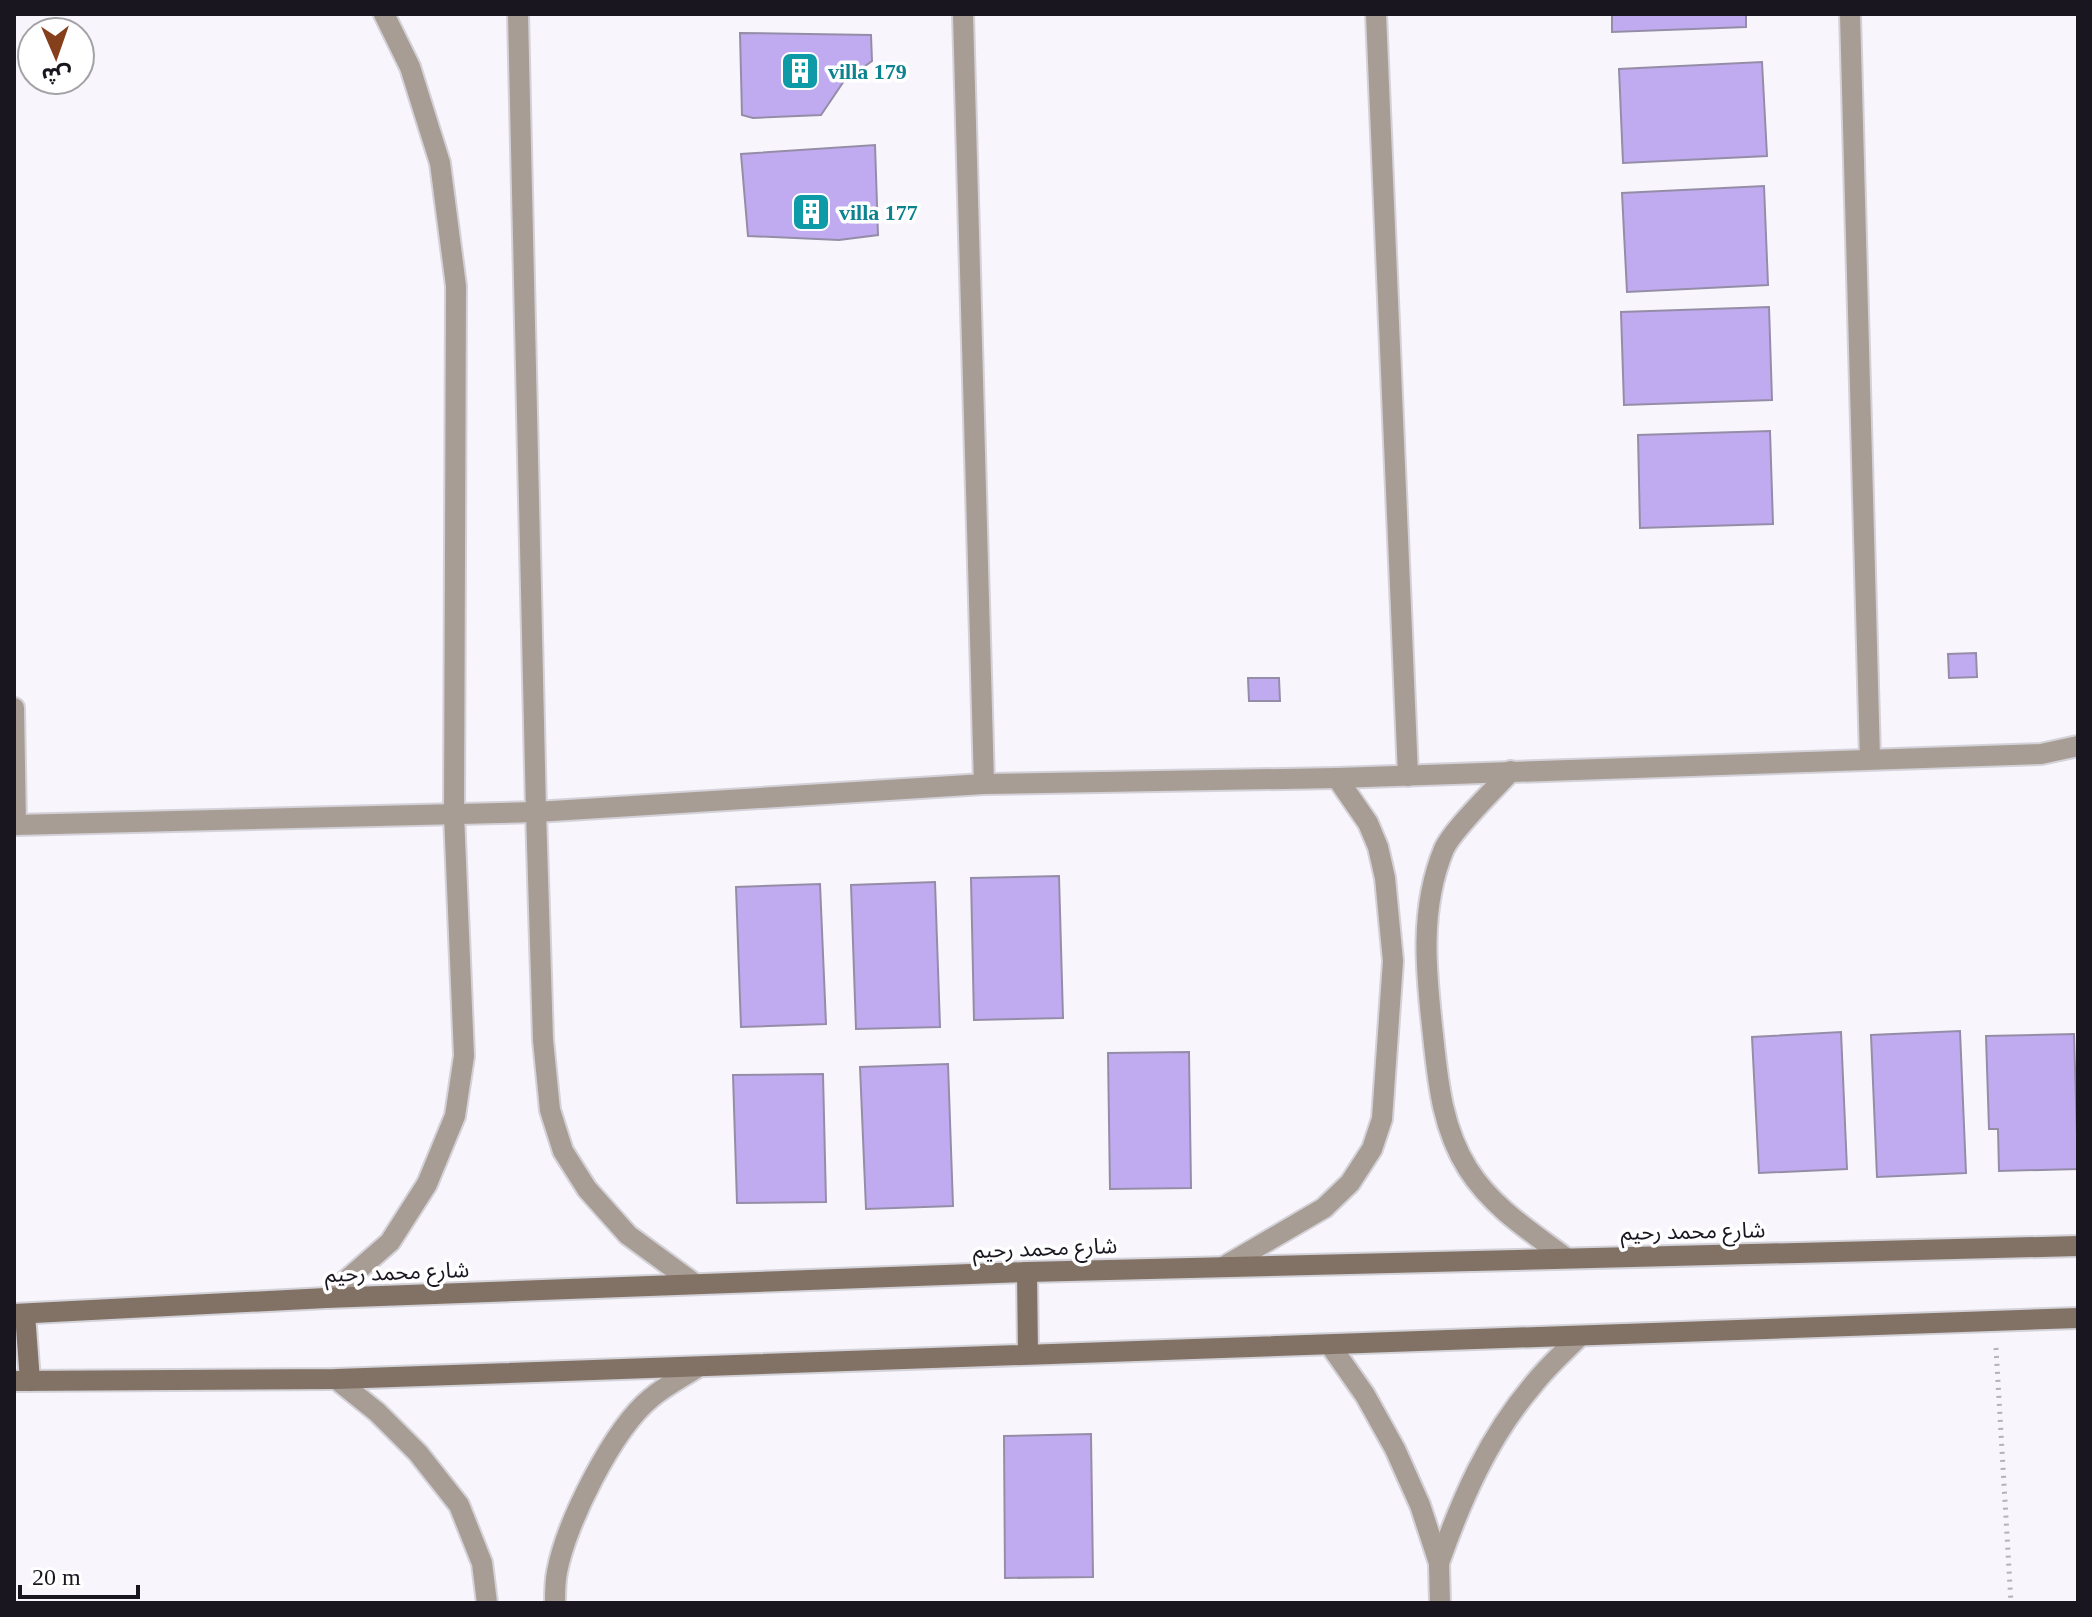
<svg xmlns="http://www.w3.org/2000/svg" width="2092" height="1617" font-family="'Times New Roman','Noto Sans Arabic',serif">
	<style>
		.building { fill: #c1abf0; stroke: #958da8; stroke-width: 2 }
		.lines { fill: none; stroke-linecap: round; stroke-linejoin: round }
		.street-casing { stroke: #d4d2d9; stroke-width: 24 }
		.secondary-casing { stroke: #d4d2d9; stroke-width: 24 }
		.path { stroke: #b4b2b9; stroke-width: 5; stroke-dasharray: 2 6; stroke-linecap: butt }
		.street { stroke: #a89d94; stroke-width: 20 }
		.secondary { stroke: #827265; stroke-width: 20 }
		.labels { text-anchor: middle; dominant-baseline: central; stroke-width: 7; stroke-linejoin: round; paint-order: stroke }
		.culture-label { font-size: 22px; font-weight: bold; fill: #0d838f; stroke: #fff; text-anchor: start }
		.street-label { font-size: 22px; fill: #191620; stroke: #fff }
	</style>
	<rect width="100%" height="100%" fill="#f8f6fc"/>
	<g class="building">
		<path d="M1612 14H1746V27L1612 32Z"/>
		<path d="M740 33 871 35 872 61 844 81 821 115 753 118 742 115Z"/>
		<path d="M1762 62 1767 156 1623 163 1619 69Z"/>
		<path d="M875 145 878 235 839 240 748 236 741 154Z"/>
		<path d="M1764 186 1768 285 1627 292 1622 193Z"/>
		<path d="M1769 307 1772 400 1624 405 1621 312Z"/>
		<path d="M1770 431 1773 524 1640 528 1638 435Z"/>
		<path d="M1976 653 1977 677 1949 678 1948 654Z"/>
		<path d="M1248 678H1279L1280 701H1249Z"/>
		<path d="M1059 876 1063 1018 974 1020 971 878Z"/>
		<path d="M935 882 940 1027 856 1029 851 885Z"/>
		<path d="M820 884 826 1024 741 1027 736 887Z"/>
		<path d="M1960 1031 1966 1173 1877 1177 1871 1035Z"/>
		<path d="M1841 1032 1847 1169 1759 1173 1752 1037Z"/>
		<path d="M2074 1034 2078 1169 1999 1171 1998 1129H1989L1986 1036Z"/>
		<path d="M1189 1052 1191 1188 1110 1189 1108 1053Z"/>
		<path d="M948 1064 953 1206 866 1209 860 1067Z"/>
		<path d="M823 1074 826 1202 737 1203 733 1075Z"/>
		<path d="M1091 1434 1093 1577 1005 1578 1004 1436Z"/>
	</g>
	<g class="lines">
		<defs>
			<g id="street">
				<path d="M518 14 536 812 543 1040 550 1110 563 1151 587 1189 628 1235 695 1284"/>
				<path d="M963 14 984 784"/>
				<path d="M1376 14 1408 776"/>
				<path d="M1850 14 1870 758"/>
				<path d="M14 708 16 825"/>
				<path d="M1511 771C1495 789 1453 829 1444 849 1419 909 1426 973 1433 1035 1438 1082 1442 1128 1468 1169 1492 1207 1530 1231 1566 1258"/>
				<path d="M14 825 536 812 984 784 1337 778 2041 754 2078 746"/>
				<path d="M1225 1266 1324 1208 1350 1183 1372 1149 1382 1119 1393 961 1385 878 1378 847 1368 823 1337 778"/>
				<path d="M326 1298 390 1242 427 1184 455 1116 464 1056 454 814 456 286 440 163 410 67 384 14"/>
				<path d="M1330 1345 1365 1395 1395 1449 1420 1505 1439 1563 1440 1603"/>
				<path d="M336 1379 377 1412 418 1453 459 1505 482 1563 487 1603"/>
				<path d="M1439 1563C1462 1498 1488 1438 1533 1385 1547 1367 1564 1352 1580 1336"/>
				<path d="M555 1603C555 1593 555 1582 557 1572 566 1523 613 1429 651 1398 665 1386 683 1377 698 1367"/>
			</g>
			<g id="secondary">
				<path d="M1027 1272 1028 1354"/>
				<path d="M14 1314 326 1298 1027 1272 2078 1246"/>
				<path d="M25 1314 30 1381"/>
				<path d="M14 1381 336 1379 2078 1318"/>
			</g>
		</defs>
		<use href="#street" class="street-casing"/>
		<use href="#secondary" class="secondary-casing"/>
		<path class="path" d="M1996 1348 2011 1603"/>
		<use href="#street" class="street"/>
		<use href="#secondary" class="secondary"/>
	</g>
	<defs>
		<symbol id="building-square" viewBox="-11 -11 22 22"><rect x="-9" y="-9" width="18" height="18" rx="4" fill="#0f9aa8" stroke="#fff"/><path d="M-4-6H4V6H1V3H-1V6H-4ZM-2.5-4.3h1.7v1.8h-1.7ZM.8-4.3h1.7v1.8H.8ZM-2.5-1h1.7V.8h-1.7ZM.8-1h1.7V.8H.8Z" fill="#fff"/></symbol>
	</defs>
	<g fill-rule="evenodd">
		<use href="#building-square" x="778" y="49" width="44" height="44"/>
		<use href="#building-square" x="789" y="190" width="44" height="44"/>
	</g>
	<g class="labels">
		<g class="culture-label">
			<text x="828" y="71">villa 179</text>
			<text x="839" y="212">villa 177</text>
		</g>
		<g class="street-label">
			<text transform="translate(1693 1231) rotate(-1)">شارع محمد رحيم</text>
			<text transform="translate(1045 1248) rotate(-2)">شارع محمد رحيم</text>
			<text transform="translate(397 1272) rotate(-2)">شارع محمد رحيم</text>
		</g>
	</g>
	<rect width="2092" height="1617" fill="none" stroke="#191620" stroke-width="32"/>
	<g transform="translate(56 56) rotate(178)"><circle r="38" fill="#ffffff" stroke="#a3a2a6" stroke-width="2"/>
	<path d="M0-6L14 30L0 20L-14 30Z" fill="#853f1b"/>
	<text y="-12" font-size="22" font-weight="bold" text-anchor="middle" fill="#191620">ش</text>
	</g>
	<path d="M20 1585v12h118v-12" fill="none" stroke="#191620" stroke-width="4"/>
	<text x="32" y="1585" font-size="24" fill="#191620" stroke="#ffffff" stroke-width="6" paint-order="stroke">20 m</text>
</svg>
